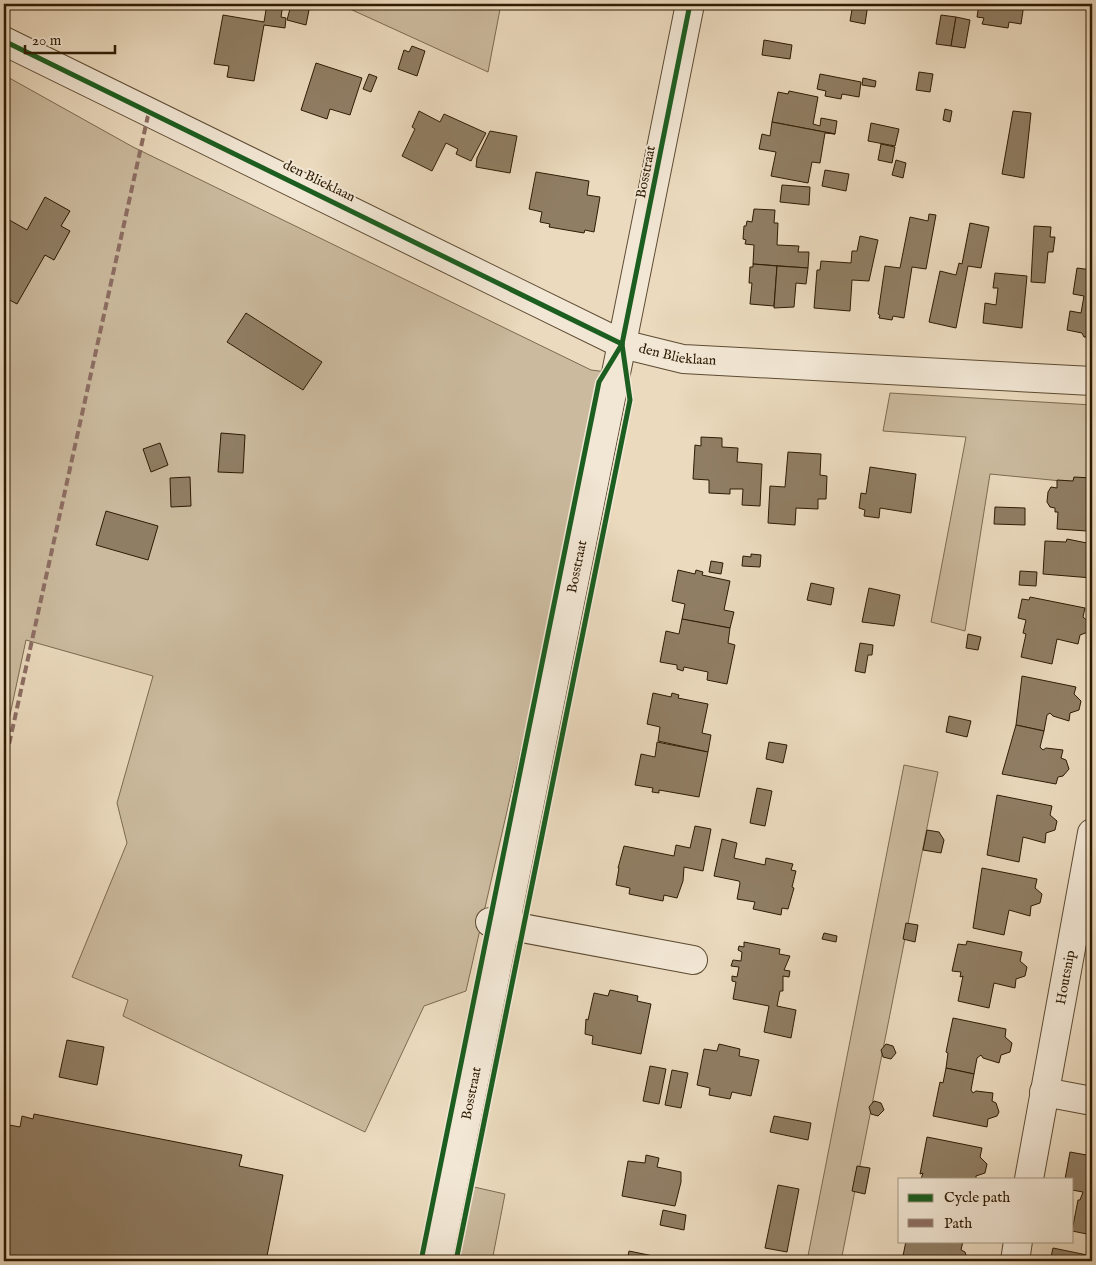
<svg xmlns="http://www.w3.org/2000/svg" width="1096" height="1265" font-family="'IM FELL English',serif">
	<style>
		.green { fill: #cbba9e; stroke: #7c6a50 }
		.building { fill: #907e64; stroke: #2e1b03 }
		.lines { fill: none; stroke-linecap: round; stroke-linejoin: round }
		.minor-casing { stroke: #5d4b32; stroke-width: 30 }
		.minor { stroke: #f2e7d5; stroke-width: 28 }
		.quiet { stroke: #8d6e63; stroke-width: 4; stroke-dasharray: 8 4; stroke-linecap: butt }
		.cycleway-casing { stroke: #f2e7d5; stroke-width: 8 }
		.cycleway { stroke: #1b5e20; stroke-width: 5 }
		.labels { text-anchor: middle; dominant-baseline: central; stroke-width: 4; stroke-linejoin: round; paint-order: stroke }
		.street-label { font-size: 14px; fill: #2e1b03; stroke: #f2e7d5 }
	</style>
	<rect width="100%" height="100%" fill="#ebdabe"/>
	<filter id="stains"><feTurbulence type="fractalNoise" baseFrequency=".004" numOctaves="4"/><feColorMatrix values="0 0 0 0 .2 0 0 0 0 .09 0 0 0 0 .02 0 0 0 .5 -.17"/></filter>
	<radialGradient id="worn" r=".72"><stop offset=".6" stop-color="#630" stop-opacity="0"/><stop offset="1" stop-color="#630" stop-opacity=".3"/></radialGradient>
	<g class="green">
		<path d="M339 4H501L488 72Z"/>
		<path d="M4 75 133 147 591 370 607 372 466 991 424 1006 365 1132 123 1016 128 1000 72 977 127 843 117 803 153 676 26 640 4 743Z"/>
		<path d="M890 393 1092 405V484L990 474 965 631 931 622 966 437 883 431Z"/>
		<path d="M904 765 938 772 841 1261H807Z"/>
		<path d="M474 1187 505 1194 492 1261H459Z"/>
	</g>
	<g class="building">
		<path d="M267 4H283L281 17 286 18 285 28 264 25 254 81 227 77 229 66 214 64 223 15 264 22Z"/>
		<path d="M853 4H868L865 24 850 21Z"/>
		<path d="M979 4H1024L1021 24 1009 22 1008 28 982 24 984 18 977 17Z"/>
		<path d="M291 5 309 10 306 25 287 20Z"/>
		<path d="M941 15 956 17 951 46 936 44Z"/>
		<path d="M956 17 970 20 965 48 951 46Z"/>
		<path d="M764 40 792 45 790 59 762 55Z"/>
		<path d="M412 46 425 51 417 76 398 69 404 50 409 52Z"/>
		<path d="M316 63 362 78 350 115 330 109 327 119 301 110Z"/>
		<path d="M919 72 933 74 930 92 916 90Z"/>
		<path d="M369 74 377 77 371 92 363 89Z"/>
		<path d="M820 74 861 82 859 97 842 94 841 99 825 96 826 91 817 89Z"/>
		<path d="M863 78 876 81 875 87 862 85Z"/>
		<path d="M789 91 818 97 813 124 820 126 821 118 837 121 835 134 772 122 778 92 788 94Z"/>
		<path d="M945 109 952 111 950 122 943 120Z"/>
		<path d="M419 111 440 122 444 114 486 133 471 161 456 154 458 149 446 143 432 171 402 156 415 129 412 127Z"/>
		<path d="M1013 111 1031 113 1024 178 1002 174Z"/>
		<path d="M772 122 835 134 825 133 820 163 812 162 808 183 771 176 776 152 759 149 762 134 770 136Z"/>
		<path d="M871 123 899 129 895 146 868 141Z"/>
		<path d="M490 131 517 136 510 173 476 167 477 158Z"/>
		<path d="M881 144 895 147 892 163 878 160Z"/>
		<path d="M896 160 906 163 903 178 892 175Z"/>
		<path d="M825 170 849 174 846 191 822 186Z"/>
		<path d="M536 172 589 181 587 195 600 197 594 232 585 230 584 233 549 227 550 224 540 222 542 212 529 209Z"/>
		<path d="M782 185 810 187 809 205 780 202Z"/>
		<path d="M45 197 70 211 61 226 70 231 54 260 45 255 17 304 4 297V270L6 266 4 265V217L27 230Z"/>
		<path d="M754 209 775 210 774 223H778L777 245 799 246 798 252H809L808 268 753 264 754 245 745 244 746 240 743 239 744 226H746L747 221 752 222Z"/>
		<path d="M929 214 936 215 926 269 912 267 904 318 893 316 892 320 879 318 880 315 878 314 885 266 900 268 910 217 928 221Z"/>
		<path d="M970 223 989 227 981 268 968 266 956 328 929 322 940 271 956 275 959 263 962 264Z"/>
		<path d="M1034 226 1051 227 1050 237H1055L1053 252H1048L1045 283 1031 282Z"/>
		<path d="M860 236 878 240 869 281 852 280 850 311 814 308 817 270H820L821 261 851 263 852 251H857Z"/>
		<path d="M753 264 777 266 774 306 750 304 752 283H749L750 267H753Z"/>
		<path d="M777 266 808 268 806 284 796 283 794 307 774 308Z"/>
		<path d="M1077 268 1092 270V335L1089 337H1084L1082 333 1067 330 1070 311 1081 313 1084 296 1073 294Z"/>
		<path d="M995 273 1027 276 1022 328 983 323 985 303 996 305 998 288H993Z"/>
		<path d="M246 313 322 362 303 390 227 342Z"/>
		<path d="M221 433 245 435 243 473 218 472Z"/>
		<path d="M701 437 722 438V447L738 448 737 462 762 464 760 506 742 505 743 489H730V494L709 493V480L693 479 695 445 701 446Z"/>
		<path d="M160 443 168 465 151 472 143 449Z"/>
		<path d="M788 452 821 454 820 475 827 476 826 499H818V509L796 508 795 525 768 523 770 486 785 487Z"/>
		<path d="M870 467 916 474 911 513 880 508 879 518 864 516 865 510 859 508 861 493 866 494Z"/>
		<path d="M190 477 191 506 171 507 170 478Z"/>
		<path d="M1074 477 1091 478 1092 515 1088 514 1087 531 1057 529 1058 512H1055V508L1050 507 1047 502 1048 492 1051 487 1057 488V480L1073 481Z"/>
		<path d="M995 507 1025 508V525L994 524Z"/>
		<path d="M106 511 158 526 148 560 96 545Z"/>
		<path d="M1067 539 1092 544V578L1043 574 1045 541 1066 542Z"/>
		<path d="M751 554 761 555 760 567 742 566 743 556 751 557Z"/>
		<path d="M711 561 723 563 721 574 709 572Z"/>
		<path d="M678 570 695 574 696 570 703 572 702 575 730 581 724 610 734 612 730 628 682 619 685 604 672 601Z"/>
		<path d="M1020 571 1037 572 1036 586 1019 585Z"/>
		<path d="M811 583 834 588 831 605 807 600Z"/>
		<path d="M869 588 900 595 894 626 862 622Z"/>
		<path d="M1030 597 1085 608 1083 617 1090 623 1088 632 1080 635 1078 644 1057 639 1052 664 1021 657 1026 634 1023 633 1026 620 1018 618 1022 599 1029 600Z"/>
		<path d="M682 619 730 628 728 643 735 645 727 684 707 680 708 672 684 667 683 671 677 669V665L660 662 666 631 679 634Z"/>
		<path d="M968 634 981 637 978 650 966 648Z"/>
		<path d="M860 643 873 645 872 655H868L865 673 855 671Z"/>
		<path d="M1022 676 1076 687 1074 694 1081 701 1079 710 1070 713 1069 721 1053 716 1050 713 1047 715 1044 731 1016 725Z"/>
		<path d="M653 693 671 697 672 693 679 695 678 698 708 704 702 733 711 735 708 752 658 741 660 727 647 724Z"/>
		<path d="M949 716 971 721 967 737 946 732Z"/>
		<path d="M1016 725 1044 731 1040 747 1043 750 1046 748 1063 750 1061 758 1066 760 1069 769 1063 776 1058 777 1056 784 1002 774Z"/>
		<path d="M657 742 708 752 699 797 659 790V793L652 792 653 788 635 785 641 754 655 757Z"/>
		<path d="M769 742 787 745 783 763 766 759Z"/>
		<path d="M757 788 772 791 765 826 750 823Z"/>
		<path d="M997 795 1052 806 1050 815 1057 821 1055 830 1046 833 1045 843 1023 837 1019 862 987 855Z"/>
		<path d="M695 826 711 829 703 871 684 867 683 881 677 898 664 895 663 901 629 894 630 888 616 885 619 868H618L624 846 674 856 676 845 690 848Z"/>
		<path d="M927 830 939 832 944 840 941 853 923 850Z"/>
		<path d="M722 839 737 843 734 858 765 865 766 858 793 864 791 870 796 871 792 887 794 888 788 909 782 908 781 915 753 909 755 902 737 899 740 883 739 881 714 876Z"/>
		<path d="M982 868 1037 879 1035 888 1042 894 1040 903 1031 906 1030 916 1009 910 1004 935 973 928Z"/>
		<path d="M906 923 918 925 915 942 903 939Z"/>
		<path d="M824 933 837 936 836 942 822 939Z"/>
		<path d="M967 941 1022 952 1020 961 1027 967 1025 976 1016 979 1015 988 994 983 989 1008 958 1001 963 976 960 977 961 972 952 971 958 944 966 945Z"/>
		<path d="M744 942 780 949 779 954 790 956 784 970 790 971 789 977 783 976V991H780L777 1006 796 1010 791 1038 764 1032 769 1006 733 999 736 982 732 981V976L737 977 739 967 731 966 733 960 741 961 742 952 738 950 739 946 744 947Z"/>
		<path d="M610 990 638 996 637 1001 651 1004 641 1054 592 1044 593 1036 585 1034 586 1019 588 1020 594 993 608 996Z"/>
		<path d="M953 1018 1006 1029 1005 1037 1012 1043 1010 1052 1001 1055 999 1063 983 1058 981 1055 977 1058 974 1074 946 1068 948 1053 946 1052Z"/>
		<path d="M67 1040 104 1047 97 1085 59 1077Z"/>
		<path d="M719 1044 740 1049 739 1056 759 1060 751 1096 732 1092 730 1099 709 1095 710 1088 697 1085 704 1049 717 1051Z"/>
		<path d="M886 1044 893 1046 896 1053 891 1059 883 1057 881 1050Z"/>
		<path d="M650 1066 666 1069 659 1104 643 1101Z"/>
		<path d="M946 1068 974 1074 971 1090 973 1093 976 1091 993 1093 992 1101 996 1103 999 1112 997 1116 988 1119 987 1127 933 1116 940 1082 943 1083Z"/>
		<path d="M672 1070 688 1073 681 1108 665 1105Z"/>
		<path d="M874 1101 881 1103 884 1110 878 1116 871 1114 869 1107Z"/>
		<path d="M34 1114 242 1155 239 1166 283 1175 266 1261H4V1124L20 1127 22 1116 33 1119Z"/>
		<path d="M774 1116 811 1123 808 1140 770 1132Z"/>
		<path d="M927 1137 982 1148 980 1157 987 1164 985 1173 976 1176V1179H921L923 1173 920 1174Z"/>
		<path d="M1070 1152 1092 1156V1235L1072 1231 1078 1200H1080L1083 1192 1072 1190V1179H1065Z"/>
		<path d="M646 1155 659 1158 657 1167 681 1172V1182L675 1206 622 1196 628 1161 645 1163Z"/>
		<path d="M857 1166 870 1168 865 1194 852 1191Z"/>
		<path d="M778 1185 799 1189 787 1252 765 1248Z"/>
		<path d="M663 1210 686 1215 684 1230 660 1225Z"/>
		<path d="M906 1241H963L961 1250 965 1252 968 1261H902Z"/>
		<path d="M1053 1248 1092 1256V1261H1050Z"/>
		<path d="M629 1251 668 1259V1261H627Z"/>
	</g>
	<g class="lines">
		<defs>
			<g id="minor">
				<path id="s1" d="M4 41 622 344 683 359 1092 381"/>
				<path d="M490 922 693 960"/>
				<path d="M1044 1092 1092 1101"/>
				<path id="s2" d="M1029 1179 1092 833"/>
				<path id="s3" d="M438 1261 690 4"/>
				<path d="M1015 1261 1018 1241"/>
			</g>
		</defs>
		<use href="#minor" class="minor-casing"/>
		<use href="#minor" class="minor"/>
		<path class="quiet" d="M4 767 149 111"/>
		<defs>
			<g id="cycleway">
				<path d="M4 41 622 344"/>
				<path d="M421 1261 599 382 622 344"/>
				<path d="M456 1261 630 400 622 344 690 4"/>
			</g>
		</defs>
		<use href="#cycleway" class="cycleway-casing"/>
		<use href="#cycleway" class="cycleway"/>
	</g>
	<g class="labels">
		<g class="street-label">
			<text transform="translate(646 172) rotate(-79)">Bosstraat</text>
			<text transform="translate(319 181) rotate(26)">den Blieklaan</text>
			<text stroke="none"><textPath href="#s1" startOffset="745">den Blieklaan</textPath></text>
			<text stroke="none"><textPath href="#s3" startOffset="708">Bosstraat</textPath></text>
			<text stroke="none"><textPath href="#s2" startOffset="205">Houtsnip</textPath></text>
			<text stroke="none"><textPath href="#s3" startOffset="171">Bosstraat</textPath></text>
		</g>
	</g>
	<rect width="1096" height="1265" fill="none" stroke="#ebdabe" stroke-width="20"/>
	<rect x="5" y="5" width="1086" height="1255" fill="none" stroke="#2e1b03" stroke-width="2.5"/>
	<rect x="10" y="10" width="1076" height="1245" fill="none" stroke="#2e1b03"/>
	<rect x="898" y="1178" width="175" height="65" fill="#f2e7d5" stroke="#a49581"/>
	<rect x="908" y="1194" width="25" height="8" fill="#1b5e20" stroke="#a49581"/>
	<text x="944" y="1202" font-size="15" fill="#2e1b03">Cycle path</text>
	<rect x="908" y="1219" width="25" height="8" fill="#8d6e63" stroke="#a49581"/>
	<text x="944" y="1228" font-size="15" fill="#2e1b03">Path</text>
	<path d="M25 45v8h90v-8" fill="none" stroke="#2e1b03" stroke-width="2.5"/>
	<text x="32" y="45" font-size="15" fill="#2e1b03" stroke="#f2e7d5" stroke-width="4" paint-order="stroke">20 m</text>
	<rect width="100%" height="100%" filter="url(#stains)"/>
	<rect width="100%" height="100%" fill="url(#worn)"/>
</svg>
